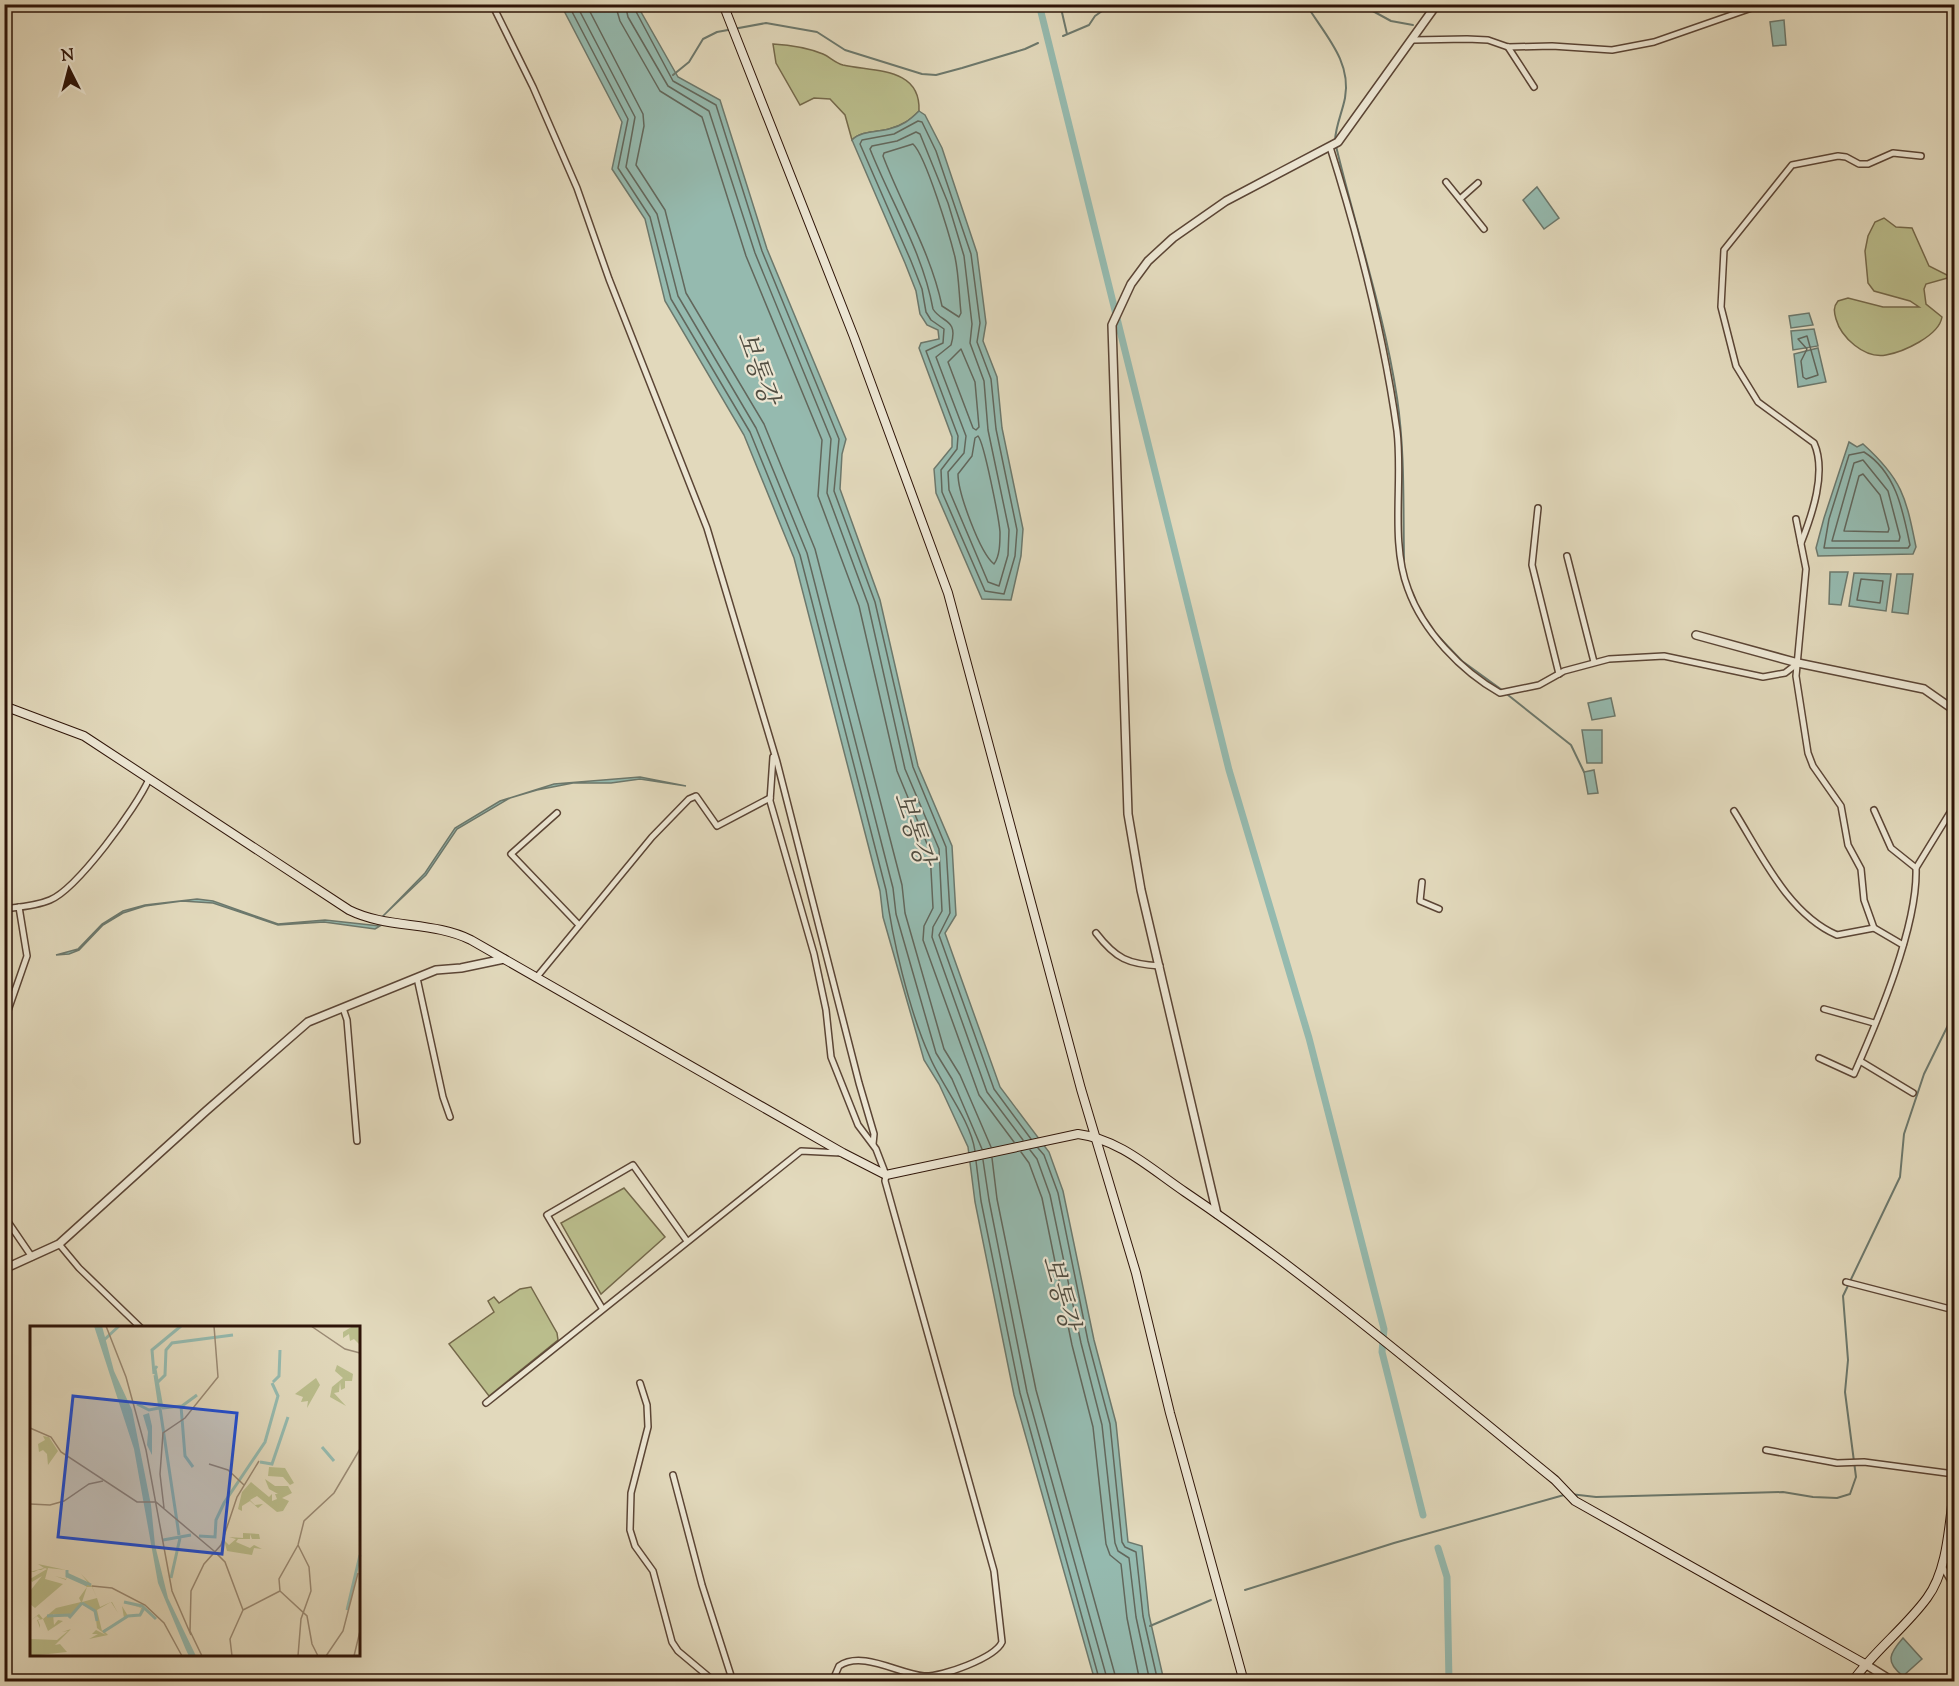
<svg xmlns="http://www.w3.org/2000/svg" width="1959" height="1686" font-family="'Sorts Mill Goudy','Noto Serif KR',serif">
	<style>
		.green { fill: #babd8c; stroke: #74684a; stroke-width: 1.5 }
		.water { fill: #95baaf; stroke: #6c786c; stroke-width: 1.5 }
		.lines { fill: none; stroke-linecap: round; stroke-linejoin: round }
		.shore { stroke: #62675c; stroke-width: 1.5 }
		.stream { stroke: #6c786c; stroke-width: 2 }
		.canal { stroke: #95baaf; stroke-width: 7 }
		.minor-casing { stroke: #5b4535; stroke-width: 8 }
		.tertiary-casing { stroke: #5b4535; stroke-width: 10 }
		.secondary-casing { stroke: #2e1408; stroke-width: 10 }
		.minor { stroke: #ece6d3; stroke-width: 5 }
		.tertiary { stroke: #ece6d3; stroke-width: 7 }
		.secondary { stroke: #ece6d3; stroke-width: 8 }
		.labels { text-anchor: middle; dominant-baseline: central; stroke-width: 4.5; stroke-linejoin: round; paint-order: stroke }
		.water-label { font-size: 26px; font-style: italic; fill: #524e42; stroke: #ece6d3 }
		.inset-river { fill: none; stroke: #95baaf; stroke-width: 3 }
		.inset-road { fill: none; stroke: #9a8a74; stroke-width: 1.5 }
		.view { fill: #1d4ed8; fill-opacity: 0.15; stroke: #1d4ed8; stroke-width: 3 }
		.inset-edge { fill: none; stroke: #2e1408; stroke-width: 3 }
	</style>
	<rect width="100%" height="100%" fill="#e2d9bc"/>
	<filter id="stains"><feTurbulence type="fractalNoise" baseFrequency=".00333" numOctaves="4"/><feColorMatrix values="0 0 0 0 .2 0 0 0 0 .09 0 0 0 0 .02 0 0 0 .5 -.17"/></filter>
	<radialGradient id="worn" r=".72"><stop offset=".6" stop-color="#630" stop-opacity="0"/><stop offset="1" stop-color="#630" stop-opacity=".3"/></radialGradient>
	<g class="green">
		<path d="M773 44C790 45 806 47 823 54 830 57 835 63 843 65 874 72 921 67 919 111 910 120 902 126 889 129 877 132 861 131 852 140L845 115 830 99 814 98 800 105 776 63Z"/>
		<path d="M1884 218 1896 227 1912 228 1929 266 1951 277 1926 284 1924 289 1926 304 1942 317C1939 336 1903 352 1886 355 1864 359 1841 337 1836 319 1834 312 1833 307 1838 301L1848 298 1883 307H1919L1910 301 1874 291 1868 283 1865 251 1868 236 1875 222Z"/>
		<path d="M624 1188 665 1237 601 1294 561 1223Z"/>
		<path d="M531 1287 557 1333 558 1340 489 1396 449 1344 494 1312 488 1301 494 1297 499 1303 520 1289Z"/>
	</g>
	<g class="water">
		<path d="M561 5H637L678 77 720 100 767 249 846 439 842 454 840 489 880 600 918 766 952 846 956 915 945 933 1000 1087 1049 1152 1063 1191 1094 1340 1116 1423 1128 1542 1142 1546 1149 1615 1164 1681H1095L1014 1395 975 1202 968 1147 939 1084 924 1060 883 917 880 891 794 558 744 435 665 301 645 219 612 169 622 122Z"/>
		<path d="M1784 20 1786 45 1773 46 1770 22Z"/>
		<path d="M919 111 925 115 942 148 977 253 986 323 983 341 997 377 1002 428 1023 529 1021 556 1011 600 982 599 936 493 934 469 952 447V437L919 348 921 343 939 339 938 330 927 325 920 314 916 291 905 263 852 140C861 131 877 132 889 129 902 126 910 120 919 111Z"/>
		<path d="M1537 187 1559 218 1544 229 1523 200Z"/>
		<path d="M1809 313 1813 325 1791 328 1789 316Z"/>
		<path d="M1814 329 1818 346 1793 350 1791 331Z"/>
		<path d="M1818 348 1826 382 1798 387 1794 354Z"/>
		<path d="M1849 442 1857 447 1863 444C1902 479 1906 497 1916 547L1913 554 1818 556 1816 548 1824 518Z"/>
		<path d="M1830 572H1848L1841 605 1829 604Z"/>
		<path d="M1854 573 1891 574 1886 611 1849 606Z"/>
		<path d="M1897 574H1913L1908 614 1892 612Z"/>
		<path d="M1611 698 1615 716 1592 720 1588 703Z"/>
		<path d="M1582 730H1602V763H1587Z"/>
		<path d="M1594 770 1598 793 1588 794 1584 772Z"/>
		<path d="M640 777 686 786 640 779 611 783H573L537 790 510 798 457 829 426 875 382 917 425 873 455 828 500 801 554 784Z"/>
		<path d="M197 899 213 901 278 924 325 920 380 926 375 929 324 922 278 925 213 903 182 901 145 906 123 913 103 925 79 950 69 954 56 955 78 949 102 924 123 911 145 905Z"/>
		<path d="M1903 1638 1922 1659 1903 1676C1885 1662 1889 1654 1903 1638Z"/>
	</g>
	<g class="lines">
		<g class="shore">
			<path d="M568 4 628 119 618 168 650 217 671 299 750 432 800 555 886 890C892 938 909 1010 929 1055 941 1085 970 1118 975 1151"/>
			<path d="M576 4 635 117 626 167 657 214 678 296 756 428 807 553 893 888 896 914 936 1053 952 1079 982 1149"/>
			<path d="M586 4 643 114 644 126 636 165 665 210 686 293 764 424 815 549 902 885 905 913 944 1049 960 1075 991 1147"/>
			<path d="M615 4 620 21 660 91 702 117 746 256 822 440 818 496 859 606 897 771 930 851 933 908 924 926 923 940 979 1095 1014 1142"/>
			<path d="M625 4 628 17 668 86 709 111 755 253 831 439 827 493 868 604 905 769 939 849 942 911 933 927 932 937 987 1092 1023 1140"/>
			<path d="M632 4 673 81 716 105 762 251 839 439 834 491 875 602 913 767 946 847 950 913 939 935 994 1089 1031 1139"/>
			<path d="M918 121 922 122 936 151 971 254 980 323 977 342 991 379 996 429 1017 530 1015 556 1004 594 985 591 942 492 941 470 957 449 958 436 926 351 943 343 944 329 931 320 926 312 922 289 911 261 860 144 862 140 894 134Z"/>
			<path d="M916 132 920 134 948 203 964 256 972 324 970 343 984 381 988 430 1009 530 1008 555 999 586 988 582 949 490 948 472 964 453 966 436 936 357 951 345C959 318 941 323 933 309 923 253 891 202 870 149L872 146 897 141Z"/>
			<path d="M913 144C926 156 950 237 955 257 959 276 959 295 961 313L959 317 942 306C931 253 902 206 883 156L884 153Z"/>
			<path d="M1807 336 1818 375 1806 379 1803 377 1801 361 1807 349 1798 339Z"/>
			<path d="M961 349 975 382 979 427 976 430 973 428 948 362Z"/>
			<path d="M978 436C984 442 999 519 1000 532 1000 542 1000 556 994 564 980 553 958 493 958 474L972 456 975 438Z"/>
			<path d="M1864 452C1896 472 1903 511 1910 545L1908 548H1824L1829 519 1849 455Z"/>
			<path d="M1863 460 1888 491 1900 537 1899 541H1832L1854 463Z"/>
			<path d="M1863 474 1880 495 1889 529 1888 532 1844 531 1859 476Z"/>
			<path d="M1861 579 1883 581 1880 603 1857 600Z"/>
			<path d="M1038 1148 1044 1155 1058 1193 1088 1341 1110 1424 1122 1542 1125 1547 1136 1552 1143 1616 1158 1682"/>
			<path d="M1030 1150 1037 1159 1050 1195 1081 1343 1102 1425 1115 1543 1118 1551 1129 1558 1136 1617 1150 1682"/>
			<path d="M1021 1152 1029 1163 1042 1198 1072 1345 1093 1427 1106 1544 1110 1555 1121 1564 1127 1618 1140 1682"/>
			<path d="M992 1158 997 1199 1036 1390 1117 1682"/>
			<path d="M983 1160 989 1200 1027 1392 1108 1682"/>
			<path d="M976 1161 981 1201 1020 1393 1100 1682"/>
		</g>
		<g class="stream">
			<path d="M1060 4 1067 34"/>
			<path d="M1306 4C1324 34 1352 61 1345 98 1342 113 1336 125 1335 140"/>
			<path d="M1360 4 1391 21 1413 25"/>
			<path d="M1063 36 1089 25 1095 16 1112 4"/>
			<path d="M673 75 689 62 703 39 717 32 766 23 817 32 845 50 922 74 936 75 962 68 1025 49 1038 43"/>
			<path d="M1336 146C1356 230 1384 312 1397 398 1405 452 1403 506 1404 561"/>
			<path d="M1436 634 1462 661 1502 690"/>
			<path d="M1508 695 1571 745 1584 772"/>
			<path d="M1570 1494 1596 1497 1783 1492 1813 1497 1837 1498 1850 1494 1856 1477 1845 1392 1848 1360 1843 1296 1900 1177 1904 1134 1924 1074 1954 1013"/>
			<path d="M1245 1590 1394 1543 1564 1495"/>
			<path d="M1150 1626 1211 1600"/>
		</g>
		<g class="canal">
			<path d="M1039 4 1229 770 1309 1038 1384 1329 1382 1352 1423 1515"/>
			<path d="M1438 1548 1447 1577 1449 1682"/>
		</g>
		<defs>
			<g id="minor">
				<path d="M492 4 533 87 577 188 609 279 707 528 777 762 859 1083 874 1134 873 1144"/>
				<path d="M1413 40 1467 39 1488 40 1508 47 1552 46 1612 50 1654 42 1763 4"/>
				<path d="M1508 47 1534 87"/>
				<path d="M1330 147C1358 236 1384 337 1397 431 1403 481 1390 542 1408 589 1423 631 1461 671 1500 693L1539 685 1564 671 1609 659 1664 656 1763 677 1785 673 1798 663"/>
				<path d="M1446 182 1484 229"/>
				<path d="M1460 199 1478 183"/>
				<path d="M1538 508 1532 565 1559 674"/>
				<path d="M1796 519 1806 569 1796 676 1808 753 1813 766 1841 806 1848 845 1861 869 1864 900 1874 928 1903 945"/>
				<path d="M1801 543C1812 515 1827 472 1814 443L1758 402 1736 366 1721 307 1724 250 1792 165 1838 156 1846 157 1859 164H1868L1893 153 1921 156"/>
				<path d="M1567 556 1594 662"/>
				<path d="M773 757 770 801 814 954 826 1010 831 1057 858 1125 876 1149 886 1175 885 1181 994 1571 1002 1642C995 1658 942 1677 924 1676 899 1674 862 1650 839 1666L832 1682"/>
				<path d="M1734 811C1761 854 1788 914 1837 935L1874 928"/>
				<path d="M557 813 511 854 579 925"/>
				<path d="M1916 868 1954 806"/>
				<path d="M1422 882 1420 901 1439 909"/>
				<path d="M4 909C20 907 36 906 50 900 77 889 137 807 149 779"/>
				<path d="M1096 933C1116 959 1128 964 1160 966"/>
				<path d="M417 978 443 1097 450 1117"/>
				<path d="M536 978 652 837 689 799 696 796 717 826 770 798"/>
				<path d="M343 1008 347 1020 357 1141"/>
				<path d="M1824 1009 1874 1023"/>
				<path d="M4 1022 27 956 19 907"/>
				<path d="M1819 1058 1854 1074C1878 1020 1918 926 1916 868L1891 848 1874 810"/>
				<path d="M1860 1061 1913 1093"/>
				<path d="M4 1216 32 1257"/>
				<path d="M59 1244 79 1268 141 1328"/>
				<path d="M1846 1282 1954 1310"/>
				<path d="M602 1308 547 1215 633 1165 687 1241"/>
				<path d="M1951 1309 1954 1318"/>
				<path d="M640 1383 647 1405 648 1427 631 1493 630 1530 635 1546 653 1571 672 1642 678 1651 715 1682"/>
				<path d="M486 1403 801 1151 841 1153"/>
				<path d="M1766 1450 1837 1463 1864 1462 1954 1474"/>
				<path d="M673 1475 702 1585 733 1682"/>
				<path d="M1942 1566 1954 1586"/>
			</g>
			<g id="tertiary">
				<path d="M1696 635 1798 663 1924 689 1954 710"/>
				<path d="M1217 1214 1141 890 1128 814 1112 325 1131 284 1148 261 1173 238 1226 201 1338 142 1437 4"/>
				<path d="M4 1269 59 1244 206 1111 308 1022 436 970 461 968 504 959"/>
				<path d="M1865 1664 1894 1682"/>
			</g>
			<g id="secondary">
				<path d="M723 4 854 337 948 593 1081 1089 1136 1273 1170 1413 1244 1682"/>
				<path d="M4 706 84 736 349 910C387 929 433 921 471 940L843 1153 886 1175 1078 1134C1119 1139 1151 1169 1185 1192 1314 1279 1434 1382 1555 1480L1575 1501 1865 1664"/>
				<path d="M1852 1682C1874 1651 1905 1628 1927 1598 1948 1570 1949 1524 1954 1490"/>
			</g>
		</defs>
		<use href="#minor" class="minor-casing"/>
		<use href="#tertiary" class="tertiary-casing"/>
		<use href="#secondary" class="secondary-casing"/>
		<use href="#minor" class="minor"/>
		<use href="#tertiary" class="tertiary"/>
		<use href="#secondary" class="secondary"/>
	</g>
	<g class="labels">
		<g class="water-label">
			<text transform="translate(756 368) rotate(71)">보통강</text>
			<text transform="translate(912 829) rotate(72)">보통강</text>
			<text transform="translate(1059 1293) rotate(75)">보통강</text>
		</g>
	</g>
	<g transform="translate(30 1326)">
		<rect width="330" height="330" fill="#e2d9bc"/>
		<path d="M323 0 330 2V19L324 13 320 15 319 8 313 12V6ZM307 39 323 48 322 55H315V62L311 64 310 56 309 66 304 67 316 80 300 71 302 61 313 52 305 45ZM286 52 290 59 277 82 278 75 271 76 273 71 265 68ZM13 110 19 111 28 125 18 139 17 128 13 124 9 126 8 118 15 114ZM239 141 255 142 264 157 260 159 253 151 238 150ZM235 153 245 160H258L262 167 252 172 259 175 253 185 247 186 227 170 220 174 225 179 233 178 228 182 220 175 212 180V185L208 183 212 166 221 156 239 171 242 168V175L247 173 245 168H248L239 163ZM213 207 229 208 230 213H222L220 208V213H208L206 216 220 222 224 219 232 223 224 222 222 229 197 225 194 214 199 219 206 213 199 211 213 212ZM8 238 36 244 38 250 45 252 57 259H60L51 248 38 244 51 248 61 258 67 272 70 281 81 276H82L88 287 81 276 67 284 72 305 94 292 92 280 98 290 105 288H110L111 282 103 279 110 281 112 282 110 289 98 290 74 305 78 309 59 313 68 308H62L66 304 76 309 67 302 65 285 51 278 40 289 23 288 24 299 28 294 33 295 18 305 13 293 8 294 10 299V302L7 294 10 293 7 290 0 295 9 288 13 293 26 282 51 276 49 272 57 261 52 276 67 272 62 261H57L45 252 39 250 37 249 36 254 25 250 36 253V244L18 242 15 253 33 258 5 282 0 278V265L12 250 2 256 0 253 17 243 15 242 11 244H8L4 246H0L14 242ZM41 303 25 319 30 318 37 326 0 330V313L27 314 38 305 32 306Z" fill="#babd8c"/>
		<path d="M64 0H72L84 45 102 84 121 179 125 219 138 272 166 330H159L156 324 128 257 104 123ZM119 87 122 100V129L117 119 118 106 113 89Z" fill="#95baaf"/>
		<path class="inset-river" d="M74 14 89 0M127 40 125 43 132 82M124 48 122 24 151 0M125 49 149 209M128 56 135 49 136 24 142 17 203 9M243 56 249 50 250 24M107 78 119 84 129 82M151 80 155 130 163 141M132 82 152 80 167 69M292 121 304 135M230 136 242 138 258 91M169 210 185 211 186 194 194 177 235 116 248 70 242 57M133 214 161 209M37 244V250L57 259M37 248 61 259M141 252 150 212M94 276 112 280 126 293M52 277 65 285 67 295M317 284 330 229M17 290 40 289M39 292 52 277M73 306 98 290 110 289 114 282"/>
		<path class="inset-road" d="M76 0 96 51 116 124 142 265 161 309M281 0 315 23 330 27M0 102 21 111 31 126 107 176H126L184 225M179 138 198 144 214 159M0 178 20 179 34 175 59 158 73 155M134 182 130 148 133 107 155 92 188 51 184 0M268 219 279 241 281 265 271 293 268 330M184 225 195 236 213 284 200 313 202 330M62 260 82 262 115 279 134 297 152 330M250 265 277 290 282 318 288 330M213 284 250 265 249 253 268 219 274 195 304 167 330 123M172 330 160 305 161 265 174 238 191 219 207 171 229 135M296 330 313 305 328 247M324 330 330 305"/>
		<path class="view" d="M43 70 207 87 192 228 28 211Z"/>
		<rect width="330" height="330" class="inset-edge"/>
	</g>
	<rect width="1959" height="1686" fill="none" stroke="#e2d9bc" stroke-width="24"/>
	<rect x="6" y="6" width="1947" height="1674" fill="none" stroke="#2e1408" stroke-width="3"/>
	<rect x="12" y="12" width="1935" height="1662" fill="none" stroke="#2e1408" stroke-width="1.5"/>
	<g transform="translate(69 69) rotate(354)" stroke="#ece6d3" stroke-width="4.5" paint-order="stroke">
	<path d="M0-4.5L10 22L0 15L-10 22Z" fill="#2e1408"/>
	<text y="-9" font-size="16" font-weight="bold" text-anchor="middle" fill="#2e1408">N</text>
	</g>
	<rect width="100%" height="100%" filter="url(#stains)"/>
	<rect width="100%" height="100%" fill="url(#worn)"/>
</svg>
